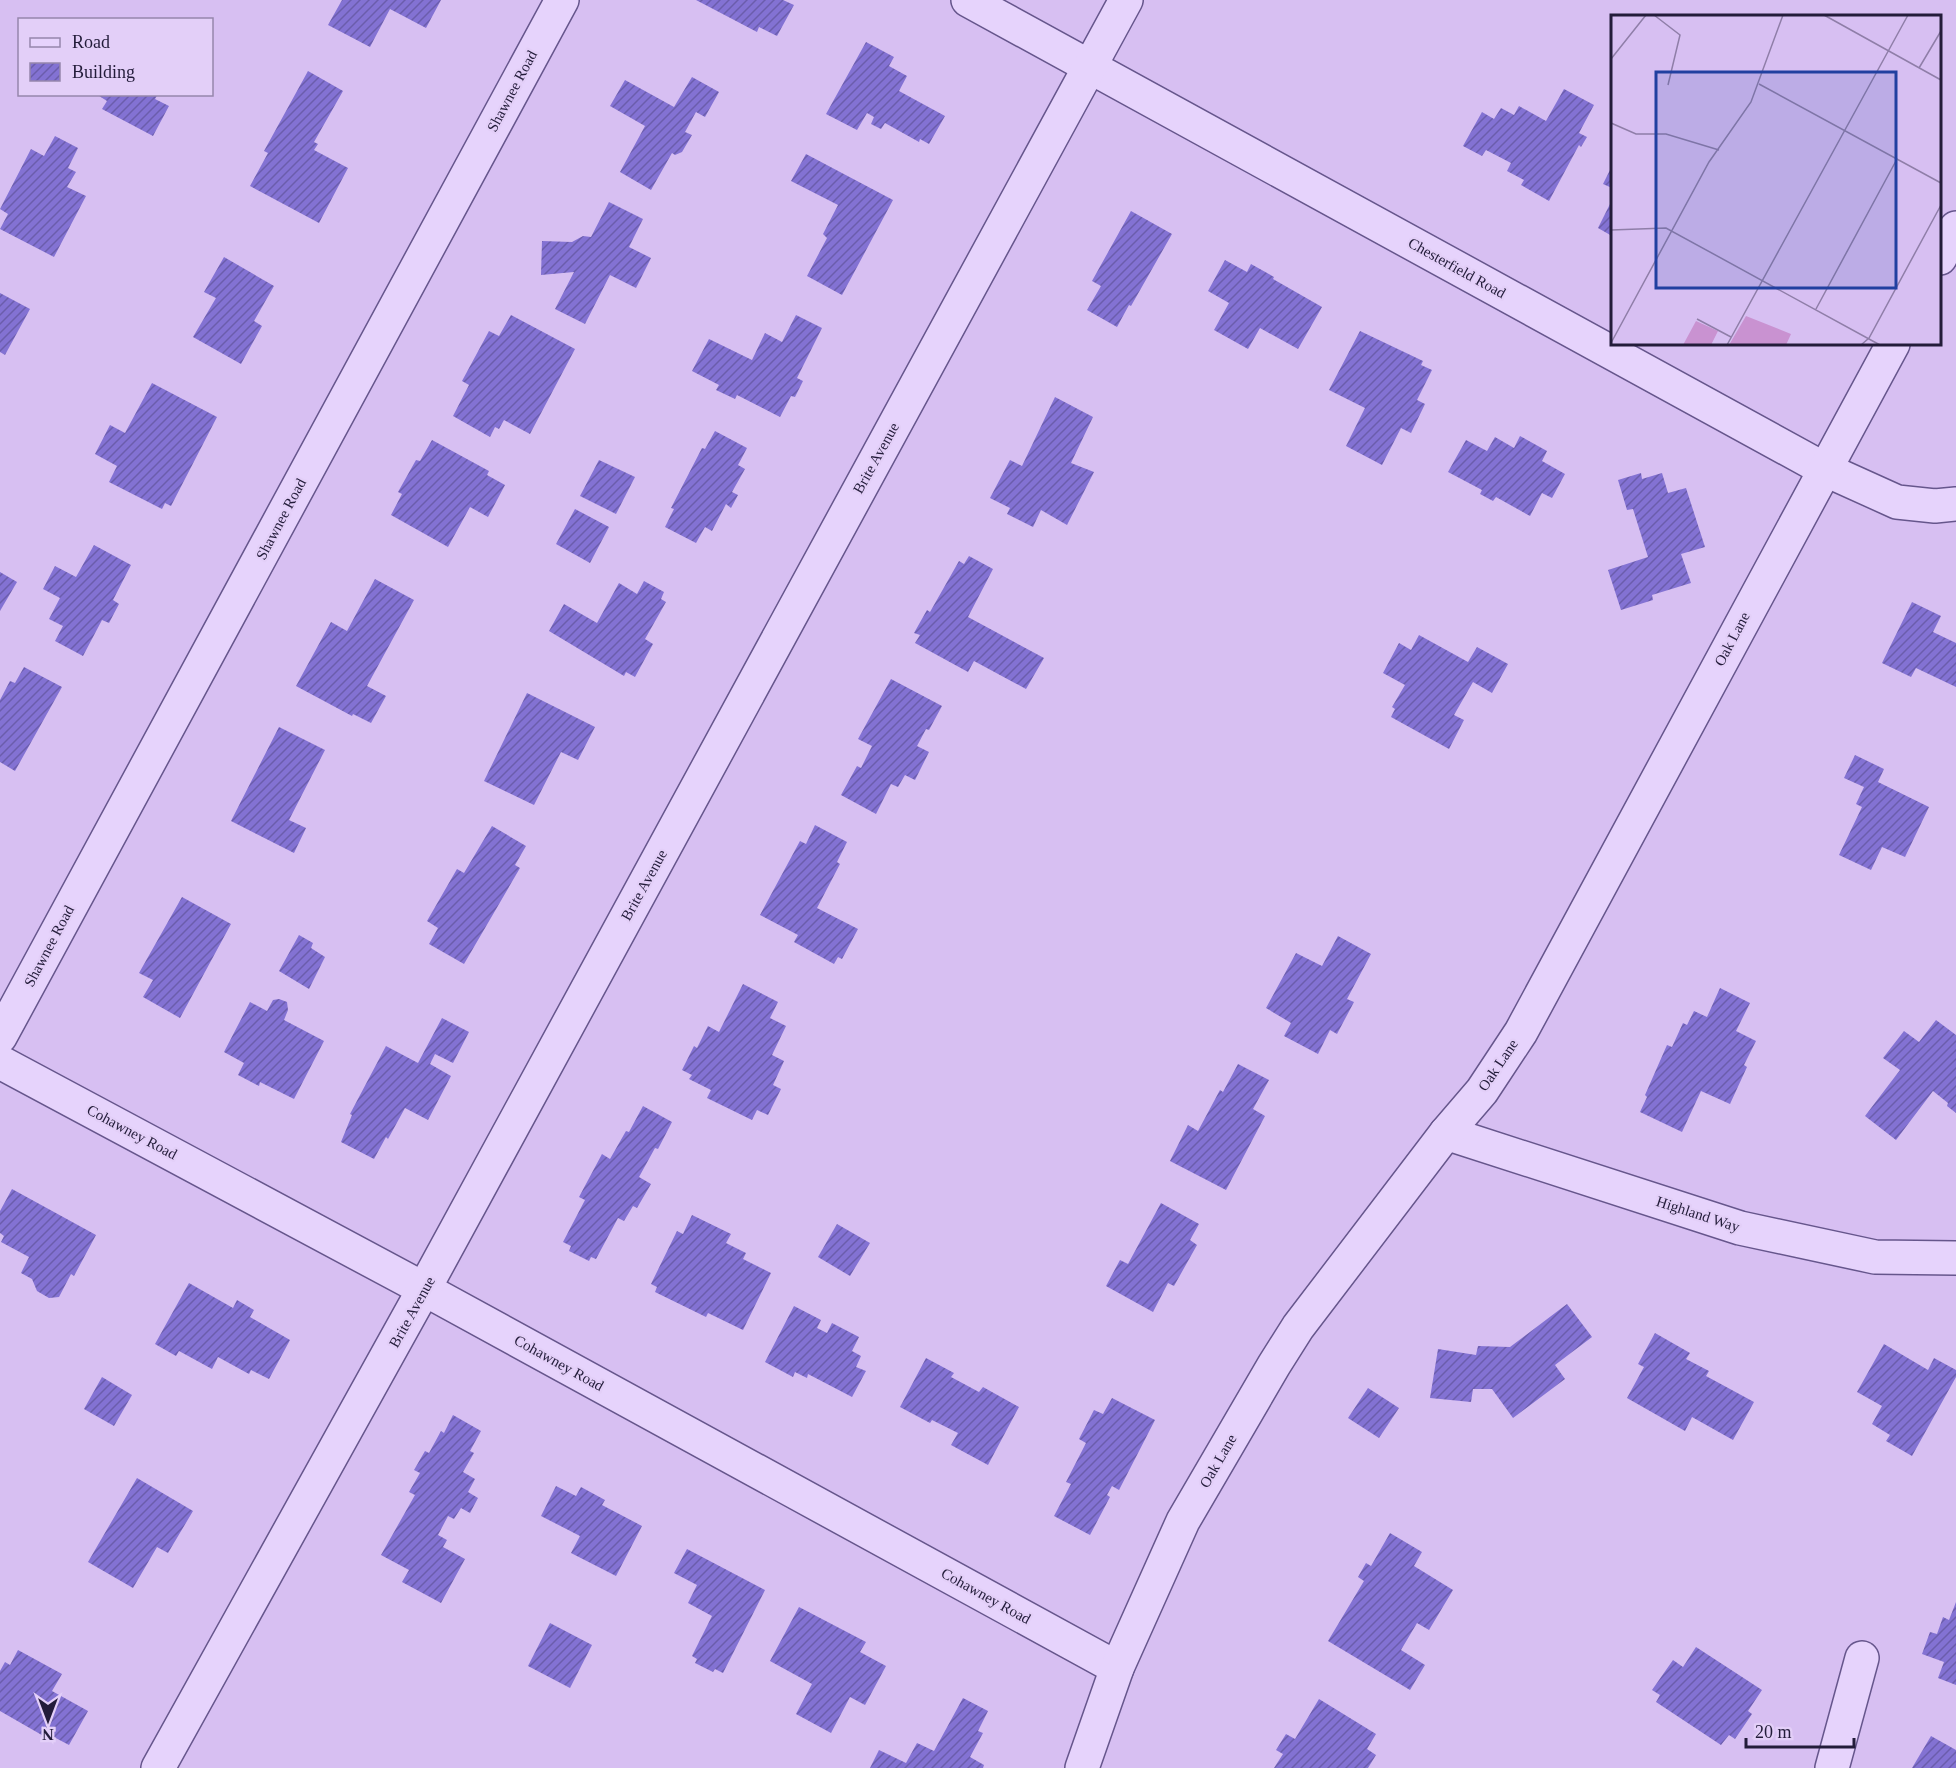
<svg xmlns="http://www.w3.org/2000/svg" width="1956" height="1768" font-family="Georgia,serif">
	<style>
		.building { fill: url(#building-hatch) }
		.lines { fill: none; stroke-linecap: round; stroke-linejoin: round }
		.street-casing { stroke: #66568c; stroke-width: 36 }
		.street { stroke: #e6d3fc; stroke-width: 33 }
		.labels { text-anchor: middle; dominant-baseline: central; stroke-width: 4.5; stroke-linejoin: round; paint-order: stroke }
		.street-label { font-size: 15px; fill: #231c3a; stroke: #e3cff8 }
		.inset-road { fill: none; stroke: #8f7ea8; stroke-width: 1.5 }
		.view { fill: #2140a0; fill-opacity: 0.15; stroke: #2140a0; stroke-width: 3 }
		.inset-edge { fill: none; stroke: #231c3a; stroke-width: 3 }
	</style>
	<defs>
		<pattern id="building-hatch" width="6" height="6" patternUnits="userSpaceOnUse" patternTransform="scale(1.5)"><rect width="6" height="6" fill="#8372d3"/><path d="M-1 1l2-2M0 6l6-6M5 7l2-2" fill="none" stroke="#6b5dac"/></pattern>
	</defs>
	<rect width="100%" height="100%" fill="#d7bff2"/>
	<g class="building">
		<path d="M342 0H441L426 28 390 9 370 47 328 25Z"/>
		<path d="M696 0H783L794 5 777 36 759 27 757 32Z"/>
		<path d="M866 42 894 57 889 66 907 76 899 91 945 116 929 144 920 139 919 142 885 123 881 129 871 124 874 117 867 113 857 130 826 114Z"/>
		<path d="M308 71 343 91 314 142 318 144 314 150 348 168 319 223 250 186 268 153 264 151Z"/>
		<path d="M692 77 719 92 705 117 696 112 685 132 692 135 682 152 675 155 672 153 651 190 620 172 645 126 610 106 625 80 674 107Z"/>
		<path d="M1564 89 1594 105 1579 133 1587 137 1581 147 1579 145 1549 201 1521 185 1524 180 1507 171 1511 163 1486 150 1482 156 1463 146 1482 112 1494 119 1501 108 1514 115 1519 106 1546 121Z"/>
		<path d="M96 94H158L155 99 169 106 153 136 102 109 107 101Z"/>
		<path d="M55 136 78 148 68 168 76 172 67 187 86 196 54 257 0 229 8 214 0 209 31 149 44 156Z"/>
		<path d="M806 154 893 200 842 295 807 276 827 238 823 234 838 205 791 181Z"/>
		<path d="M1612 166V188L1603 184Z"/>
		<path d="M1612 200V236L1598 228Z"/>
		<path d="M609 202 643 219 629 247 651 258 636 288 610 275 585 324 555 309 574 272 541 275 542 241 572 242 583 236 591 237Z"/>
		<path d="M1131 211 1172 234 1131 306 1129 305 1117 327 1087 310 1101 286 1092 281Z"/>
		<path d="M224 257 274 286 254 321 262 326 241 364 193 337 216 298 204 292Z"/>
		<path d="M1225 260 1247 272 1251 264 1274 277 1273 279 1322 307 1298 349 1260 328 1248 349 1214 330 1229 303 1208 291Z"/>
		<path d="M0 293 30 309 5 355 0 352Z"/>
		<path d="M511 315 575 349 530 434 504 420 499 429 495 427 490 437 453 416 469 385 462 381 489 331 499 336Z"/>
		<path d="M796 315 822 328 797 378 803 381 795 397 791 396 780 417 737 395 735 399 716 390 719 385 692 371 709 339 752 360 765 333 782 342Z"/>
		<path d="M1360 331 1423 361 1421 365 1432 370 1417 400 1425 404 1411 433 1401 428 1382 465 1346 446 1365 408 1329 390Z"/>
		<path d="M152 383 217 417 171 506 165 503 162 509 109 482 117 466 95 454 110 425 125 433Z"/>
		<path d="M1055 397 1093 417 1071 463 1094 472 1067 525 1041 510 1033 527 1007 514 1010 508 990 498 1010 460 1022 466Z"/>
		<path d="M715 431 747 448 738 465 745 469 732 492 738 495 731 508 726 504 712 531 705 527 696 543 665 527 674 509 671 508 702 448 705 449Z"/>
		<path d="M1520 436 1547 451 1542 461 1565 474 1552 498 1542 493 1530 516 1496 497 1493 501 1480 494 1482 490 1448 472 1466 440 1487 451 1495 437 1514 448Z"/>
		<path d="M432 440 489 471 487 475 505 485 488 517 470 507 448 547 391 515 402 494 398 492 416 460 420 461Z"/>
		<path d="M599 460 635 477 616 514 580 496Z"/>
		<path d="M1641 473 1642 479 1662 473 1668 493 1686 488 1705 547 1681 554 1691 583 1652 595 1653 600 1621 610 1608 570 1648 557 1633 509 1627 510 1618 480Z"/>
		<path d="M575 509 609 527 590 563 556 544Z"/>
		<path d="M94 545 131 565 113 600 119 604 109 623 102 620 83 656 55 641 63 626 49 619 60 598 43 589 55 566 76 577Z"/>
		<path d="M969 556 993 569 968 617 1044 658 1026 689 974 661 968 672 915 643 920 635 914 633 927 610 930 612 959 561 964 564Z"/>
		<path d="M0 572 17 582 0 611Z"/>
		<path d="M375 579 414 600 367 686 386 696 371 723 353 714 352 716 296 686 331 622 347 631Z"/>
		<path d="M644 581 664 592 661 599 666 602 645 639 653 644 635 677 626 672 624 676 549 631 564 604 597 623 619 583 637 594Z"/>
		<path d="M1912 602 1941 616 1933 632 1956 643V687L1916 668 1911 677 1882 663Z"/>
		<path d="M1419 635 1468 662 1477 647 1508 664 1492 693 1473 682 1454 715 1464 720 1449 749 1391 717 1395 709 1392 707 1405 685 1383 673 1399 643 1411 650Z"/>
		<path d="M24 667 62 687 15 771 0 762V700L10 681 15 683Z"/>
		<path d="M891 679 942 706 929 730 926 729 917 746 929 752 915 780 905 775 898 787 891 784 876 814 841 795 857 766 861 768 872 746 858 739Z"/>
		<path d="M527 693 595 727 578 760 561 752 534 805 484 781Z"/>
		<path d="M279 727 325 750 289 820 306 828 294 853 231 821Z"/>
		<path d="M1855 755 1884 769 1878 782 1929 807 1905 857 1882 847 1871 870 1839 855 1862 807 1856 804 1864 787 1844 778Z"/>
		<path d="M815 825 847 842 837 862 840 864 817 908 858 929 842 959 838 957 834 964 794 942 798 935 760 915 800 841 806 844Z"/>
		<path d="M492 826 526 846 515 865 520 868 464 964 429 944 438 928 427 921 457 869 464 873Z"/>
		<path d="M182 897 231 924 180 1018 143 997 153 980 139 973Z"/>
		<path d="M299 935 313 943 311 948 325 957 309 989 279 971Z"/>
		<path d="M1338 936 1371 954 1347 999 1354 1002 1337 1034 1330 1030 1318 1054 1284 1036 1291 1023 1266 1008 1296 953 1322 966Z"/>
		<path d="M743 984 778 1002 770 1018 786 1026 772 1055 784 1061 773 1085 781 1089 768 1115 757 1110 752 1120 707 1098 711 1090 689 1079 692 1075 682 1070 694 1046 697 1048 708 1026 719 1032Z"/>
		<path d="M1720 988 1750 1003 1736 1031 1756 1041 1744 1065 1747 1067 1730 1104 1701 1091 1682 1132 1640 1112 1647 1097 1645 1095 1667 1045 1672 1047 1683 1023 1687 1025 1694 1011 1707 1017Z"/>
		<path d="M279 999 287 1002 288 1010 284 1020 324 1041 294 1099 260 1082 259 1086 238 1075 244 1063 224 1052 250 1002 267 1011 273 1000Z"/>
		<path d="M442 1018 469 1032 453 1063 435 1054 430 1064 451 1076 428 1120 405 1108 388 1139 386 1137 374 1159 341 1142 352 1115 350 1114 386 1046 418 1063Z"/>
		<path d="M1936 1020 1956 1035V1113L1947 1106 1948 1103 1933 1091 1896 1140 1865 1116 1900 1070 1883 1058 1904 1031 1919 1042Z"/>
		<path d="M1238 1064 1269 1080 1253 1109 1265 1116 1226 1190 1170 1161 1188 1125 1198 1131 1220 1090 1223 1092Z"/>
		<path d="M643 1106 672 1122 658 1149 655 1148 639 1177 651 1184 637 1208 633 1206 624 1221 618 1218 596 1259 591 1257 589 1261 569 1251 571 1246 563 1242 585 1200 579 1197 602 1154 610 1159 626 1131 629 1132Z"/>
		<path d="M12 1189 96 1235 74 1276 71 1274 59 1297 49 1298 37 1291 32 1279 21 1273 29 1257 1 1242 4 1236 0 1233V1211Z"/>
		<path d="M1161 1203 1199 1224 1190 1240 1197 1245 1174 1286 1168 1283 1153 1312 1106 1286 1120 1260 1128 1264Z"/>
		<path d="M692 1215 731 1234 726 1243 746 1253 743 1259 771 1273 743 1330 708 1313 706 1317 655 1292 657 1287 651 1284 677 1231 683 1234Z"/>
		<path d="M837 1224 870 1243 850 1276 818 1257Z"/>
		<path d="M189 1283 233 1308 237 1300 254 1310 250 1317 290 1340 269 1379 251 1370 249 1374 218 1357 212 1369 179 1351 176 1356 155 1344Z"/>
		<path d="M1567 1304 1592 1337 1555 1365 1565 1379 1513 1418 1492 1389H1473L1471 1402 1430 1398 1438 1349 1476 1355 1478 1346 1510 1347Z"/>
		<path d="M794 1306 821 1320 817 1328 827 1333 832 1323 859 1337 852 1351 861 1356 856 1367 866 1371 852 1397 808 1374 807 1378 795 1372 793 1377 765 1362Z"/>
		<path d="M1655 1333 1690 1353 1686 1359 1709 1371 1706 1376 1754 1402 1733 1440 1692 1417 1685 1431 1627 1398 1644 1367 1638 1364Z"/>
		<path d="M1884 1344 1928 1370 1934 1358 1956 1370V1377L1912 1456 1886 1441 1890 1435 1872 1424 1882 1406 1857 1392Z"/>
		<path d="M926 1358 954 1373 951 1377 979 1392 983 1387 1019 1407 988 1465 951 1445 958 1433 932 1420 930 1423 900 1407Z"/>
		<path d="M102 1377 132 1395 114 1426 84 1409Z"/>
		<path d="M1368 1388 1399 1408 1379 1438 1348 1418Z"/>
		<path d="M1112 1398 1155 1420 1119 1490 1112 1486 1107 1495 1110 1497 1090 1535 1054 1516 1071 1484 1066 1482 1086 1443 1079 1439 1094 1410 1103 1414Z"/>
		<path d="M453 1415 481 1431 470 1451 474 1453 463 1472 475 1479 468 1492 478 1498 470 1513 461 1508 454 1519 448 1516 438 1535 447 1540 443 1547 465 1559 441 1603 402 1582 409 1570 381 1555 415 1495 409 1492 420 1473 414 1470 425 1451 429 1453 441 1431 444 1433Z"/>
		<path d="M137 1478 193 1511 168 1553 157 1547 133 1588 88 1562Z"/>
		<path d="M556 1486 576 1496 581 1487 605 1500 602 1505 642 1526 616 1576 571 1553 580 1536 541 1516Z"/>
		<path d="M1390 1533 1422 1552 1414 1566 1453 1590 1429 1630 1417 1623 1401 1650 1425 1665 1410 1690 1328 1641 1364 1581 1358 1577 1366 1563 1371 1566Z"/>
		<path d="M687 1549 765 1590 723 1673 715 1669 713 1672 695 1663 697 1659 692 1656 712 1616 688 1603 697 1585 674 1573Z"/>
		<path d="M1956 1602V1685L1938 1678 1944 1662 1922 1654 1930 1632 1937 1634 1943 1617 1949 1620Z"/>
		<path d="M799 1607 866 1642 860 1652 886 1666 865 1705 850 1697 831 1733 796 1714 812 1684 770 1661Z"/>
		<path d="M550 1623 592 1645 570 1688 528 1666Z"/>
		<path d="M1696 1647 1762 1690 1748 1711 1752 1714 1735 1739 1729 1735 1721 1745 1656 1702 1660 1695 1652 1690 1673 1660 1683 1667Z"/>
		<path d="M18 1650 62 1674 52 1691 88 1711 69 1745 50 1735 47 1738 0 1711V1671L5 1662 10 1665Z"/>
		<path d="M963 1698 988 1711 978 1731 983 1733 970 1757 984 1765 983 1768H870L879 1750 906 1763 917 1743 934 1751Z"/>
		<path d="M1319 1699 1376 1734 1367 1749 1376 1755 1368 1768H1274L1283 1754 1276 1750 1286 1734 1295 1739Z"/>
		<path d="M1931 1736 1956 1750V1768H1912Z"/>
	</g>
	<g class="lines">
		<defs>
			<g id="street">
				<path d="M968 0 1824 469 1897 502 1935 506 1956 504"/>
				<path d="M1940 258 1956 228"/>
				<path d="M0 1037 562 0"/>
				<path d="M0 1062 424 1289 1117 1668"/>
				<path d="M1446 1133 1740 1228 1875 1257 1956 1258"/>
				<path d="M158 1768 424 1289 1126 0"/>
				<path d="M1082 1768 1117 1668 1183 1521 1274 1365 1298 1327 1446 1133 1482 1091 1521 1032 1893 344"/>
				<path d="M1832 1768 1862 1658"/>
			</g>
		</defs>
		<use href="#street" class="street-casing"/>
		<use href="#street" class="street"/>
	</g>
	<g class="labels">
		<g class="street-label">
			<text transform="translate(512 91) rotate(-62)">Shawnee Road</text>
			<text transform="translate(1457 268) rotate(29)">Chesterfield Road</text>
			<text transform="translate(876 458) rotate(-61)">Brite Avenue</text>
			<text transform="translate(281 519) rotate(-62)">Shawnee Road</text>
			<text transform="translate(1732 639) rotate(-62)">Oak Lane</text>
			<text transform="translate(644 885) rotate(-61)">Brite Avenue</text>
			<text transform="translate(49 946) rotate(-62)">Shawnee Road</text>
			<text transform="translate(1498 1065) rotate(-56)">Oak Lane</text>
			<text transform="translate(132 1132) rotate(28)">Cohawney Road</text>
			<text transform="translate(1698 1214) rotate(18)">Highland Way</text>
			<text transform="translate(412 1312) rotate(-61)">Brite Avenue</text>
			<text transform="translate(559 1363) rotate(29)">Cohawney Road</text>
			<text transform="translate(1218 1461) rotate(-60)">Oak Lane</text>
			<text transform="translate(986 1596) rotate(29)">Cohawney Road</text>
		</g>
	</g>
	<g transform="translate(1611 15)">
		<rect width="330" height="330" fill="#d7bff2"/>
		<path d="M135 301 180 319 175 330H118ZM85 306 107 316 100 330H72Z" fill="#c992d1"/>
		<path class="inset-road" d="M43 0 69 20 57 70M213 0 330 65M0 44 35 0M308 53 330 16M148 69 330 168M0 108 25 119H55L108 135M0 215 55 213 269 330M205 294 286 144M86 304 120 322M0 328 98 147 140 87 172 0M116 330 297 0M250 330 258 323 330 190"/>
		<path class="view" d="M45 57H285V273H45Z"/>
		<rect width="330" height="330" class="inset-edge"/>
	</g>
	<rect x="18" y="18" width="195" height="78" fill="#e3cff8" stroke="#9687ac" stroke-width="1.5"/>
	<rect x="30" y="38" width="30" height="9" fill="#e6d3fc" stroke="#9687ac" stroke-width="1.5"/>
	<text x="72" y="48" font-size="18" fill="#231c3a">Road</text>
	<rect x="30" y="63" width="30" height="18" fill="url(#building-hatch)" stroke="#9687ac" stroke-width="1.5"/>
	<text x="72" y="78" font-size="18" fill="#231c3a">Building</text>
	<g transform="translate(48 1720) rotate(180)" stroke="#e3cff8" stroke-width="4.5" paint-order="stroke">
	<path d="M0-4.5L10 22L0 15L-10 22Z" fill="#231c3a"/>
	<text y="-9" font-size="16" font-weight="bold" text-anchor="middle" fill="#231c3a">N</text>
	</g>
	<path d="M1746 1738v9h108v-9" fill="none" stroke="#231c3a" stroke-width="3"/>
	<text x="1755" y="1738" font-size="18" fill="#231c3a" stroke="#e3cff8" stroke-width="4.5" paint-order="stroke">20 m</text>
</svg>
